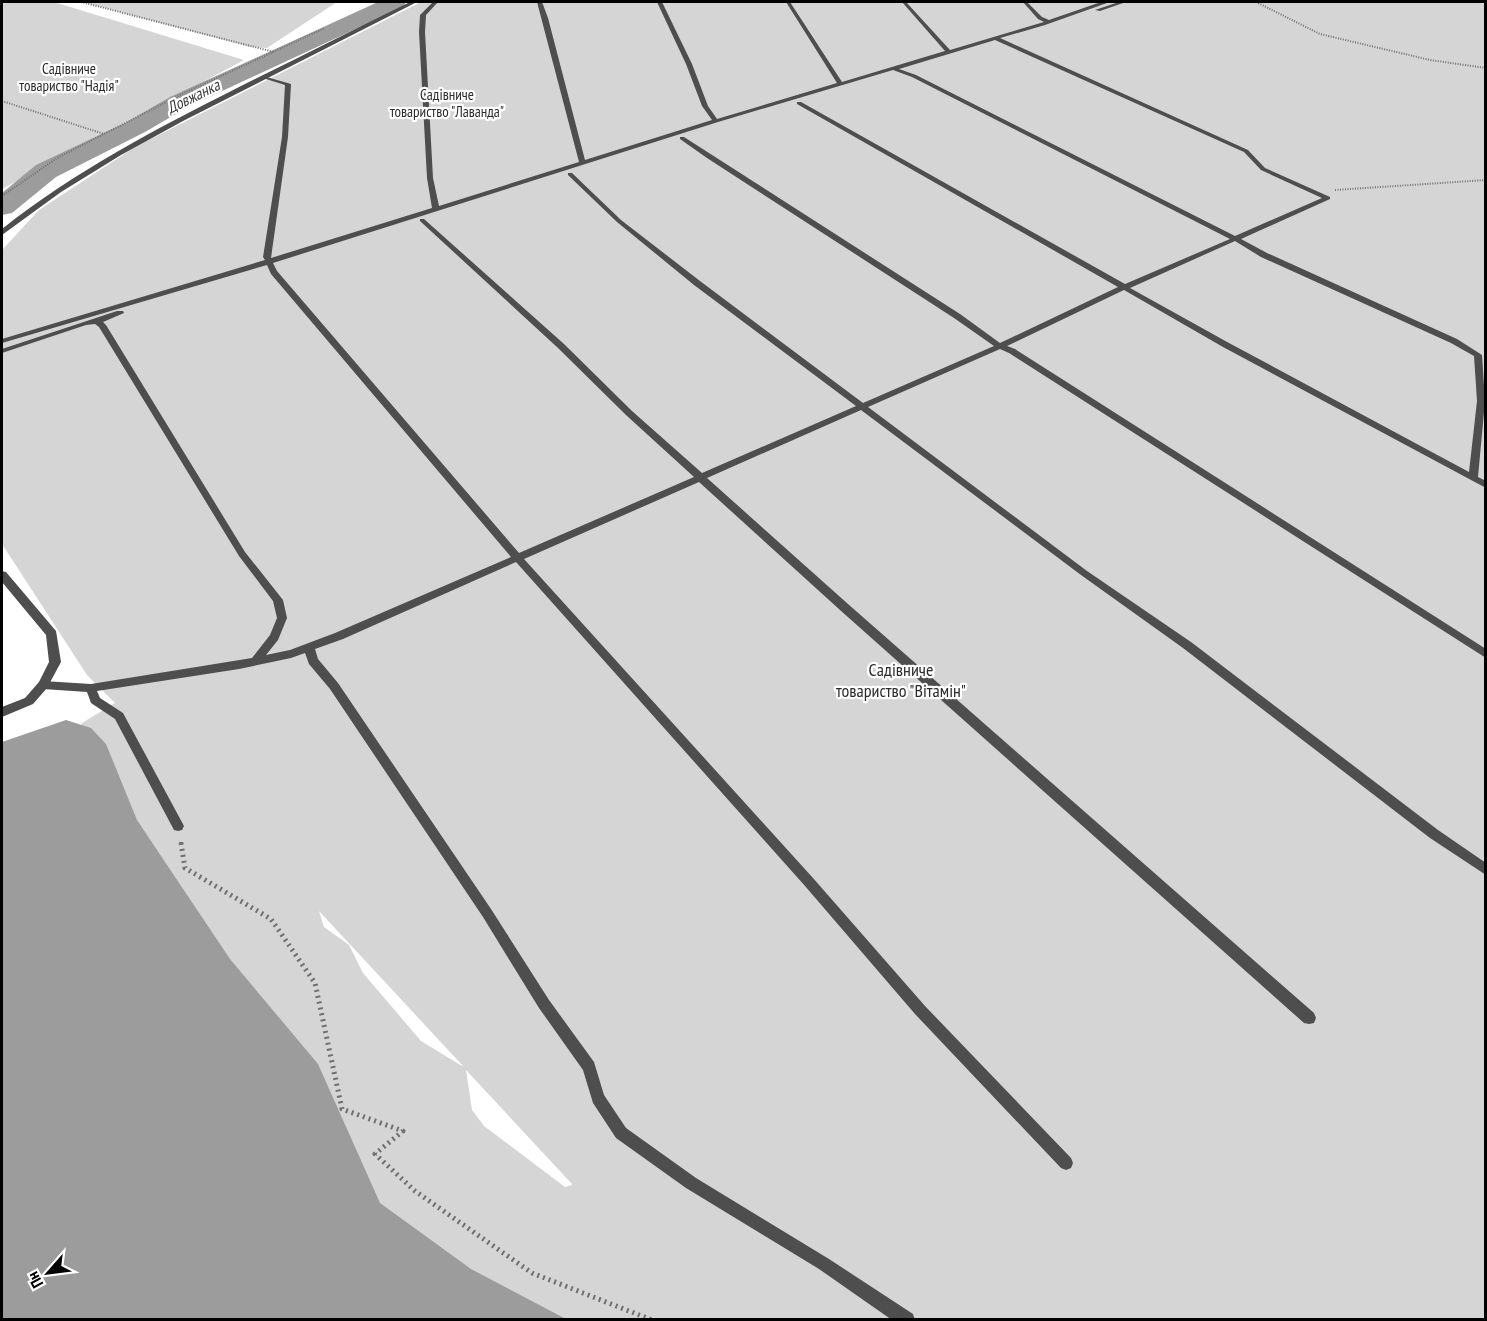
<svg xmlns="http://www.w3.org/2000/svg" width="1487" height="1321" font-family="'PT Sans Narrow',sans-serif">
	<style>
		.green { fill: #d5d5d5; fill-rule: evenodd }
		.water { fill: #9c9c9c }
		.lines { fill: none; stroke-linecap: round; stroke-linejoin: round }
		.river { fill: #9c9c9c; fill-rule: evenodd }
		.path-far2 { stroke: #707070; stroke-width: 2; stroke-dasharray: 1 1.5; stroke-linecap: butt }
		.path-far1 { stroke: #707070; stroke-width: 4; stroke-dasharray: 1.5 3; stroke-linecap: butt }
		.path { stroke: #707070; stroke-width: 5; stroke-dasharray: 2 4; stroke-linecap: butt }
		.lane { fill: #4e4e4e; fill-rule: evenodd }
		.street { fill: #4e4e4e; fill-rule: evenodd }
		.labels { text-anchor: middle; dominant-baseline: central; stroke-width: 4.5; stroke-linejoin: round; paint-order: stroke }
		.far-park-label { font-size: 15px; fill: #2c2c2c; stroke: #fff }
		.far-water-label { font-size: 16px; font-style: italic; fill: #3d3d3d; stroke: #fff }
		.park-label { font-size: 18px; fill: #2c2c2c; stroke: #fff }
	</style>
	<rect width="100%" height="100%" fill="#fff"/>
	<g class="green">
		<path d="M2 2H54L244 60 2 189Z"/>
		<path d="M82 2H337L267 48 250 47Z"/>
		<path d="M421 2H1485V1319H477L358 1225 77 735 82 723 115 703 87 675 2 544V250L39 210 135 147ZM319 911 463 1066H462L421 1041 363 973 349 945 324 927ZM466 1070 572 1184V1185L565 1187 484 1126 472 1110Z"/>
	</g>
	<path class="water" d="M66 720 91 728 106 744 137 820 165 862 230 959 318 1064 380 1203 471 1269 566 1319H2V742Z"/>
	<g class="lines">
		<path class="river" d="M378 2H406L403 7 188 107 145 132 56 177 12 213 2 215V193L36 165 127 122 170 97Z"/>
		<g class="path-far2">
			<path d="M81 2 274 52"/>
			<path d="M1256 2 1320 34 1430 60 1486 68"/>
			<path d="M2 101 104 134"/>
			<path d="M1335 190 1486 180"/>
			<path d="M2 196 57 158 182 94 325 28"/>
		</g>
		<path class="path-far1" d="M181 842V844"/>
		<path class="path" d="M181 843 185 868 271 919 315 983 342 1109 403 1131 375 1154 415 1191 532 1273 652 1320"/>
		<g class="lane">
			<path d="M433 2H438L426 15 425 32 433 178 439 206 579 162 537 2H542L548 18 585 160 712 120 702 106 686 64 657 2H662L692 64 708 106 717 119 837 83 786 2H790L842 82 945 51 902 2H906L950 50 1044 22 1038 19 1023 2H1027L1042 17 1049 20 1101 2H1107V3L1045 25 1000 38 1248 150 1265 168 1330 197V199L1241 239 1267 253 1457 339 1482 355 1485 401 1478 477 1486 481V488L1223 347 1124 290 1007 346 1015 349 1486 649V658L1009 353 1000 349 868 407 1087 571 1191 642 1438 830 1486 863V875L1430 838 1183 648 1081 575 861 410 707 478 848 604 1314 1013 1316 1018 1314 1023 1309 1024 1304 1023 840 610 699 482 524 559 813 878 925 1006 1071 1158 1073 1163 1071 1168 1066 1170 1061 1168 915 1014 805 886 516 562 343 639 315 649 318 659 338 683 491 909 549 1000 594 1062 604 1095 626 1128 696 1178 829 1259 913 1314 915 1320H892L819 1269 686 1188 616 1138 593 1103 583 1070 539 1008 483 917 330 689 309 664 305 653 291 658 239 669 97 691 100 698 123 713 184 826 182 830 178 831 174 830 115 719 91 703 87 692 43 689 39 688 38 685 39 682 43 681 91 684 252 658 270 635 277 618 273 601 239 556 99 327 95 324 86 325 2 353V349L117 311H123L124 313 103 322 106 325 245 552 283 600 287 618 278 640 266 655 290 650 335 633 511 557 271 274 267 265 2 343V339L265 260 263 257 282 137 285 85 263 78V76L291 84 288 137 271 258 432 208 427 178 419 32 420 15ZM995 40 1244 152 1261 170 1322 198 1235 236 916 75 899 69ZM893 70 912 77 1230 239 1125 284 801 102H797V104L1118 287 1000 343 960 314 684 137H680V139L707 158 954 318 994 346 863 403 700 281 621 220 572 173H568V175L617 222 694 285 856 406 702 473 632 411 564 344 424 219H420V221L558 348 626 415 694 477 519 553 277 271 273 263 718 122ZM1235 241 1261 257 1451 343 1474 356 1477 401 1469 472 1229 343 1130 288Z"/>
			<path d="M1119 2H1126L1100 11 1095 10Z"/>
		</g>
		<g class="street">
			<path d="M410 2H417L183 121 121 155 61 192 2 235V229C75 171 156 129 239 87 296 59 353 30 410 2Z"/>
			<path d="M2 571 6 572 56 631 61 662 47 688 33 704 2 717V707L25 698 39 682 49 662 46 635 2 582Z"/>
		</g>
	</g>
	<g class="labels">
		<g class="far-park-label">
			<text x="69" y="68">Садівниче<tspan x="69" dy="17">товариство "Надія"</tspan></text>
			<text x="447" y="94">Садівниче<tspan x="447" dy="17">товариство "Лаванда"</tspan></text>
		</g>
		<g class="far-water-label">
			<text transform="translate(193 96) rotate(-26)">Довжанка</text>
		</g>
		<g class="park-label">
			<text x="901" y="669">Садівниче<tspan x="901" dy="21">товариство "Вітамін"</tspan></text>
		</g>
	</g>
	<rect width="1487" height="1321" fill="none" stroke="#000000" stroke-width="6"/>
	<g transform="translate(48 1273) rotate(242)" stroke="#ffffff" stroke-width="4.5" paint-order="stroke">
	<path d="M0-4.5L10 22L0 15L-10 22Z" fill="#000000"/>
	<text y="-9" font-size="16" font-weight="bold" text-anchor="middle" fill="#000000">Пн</text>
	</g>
</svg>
